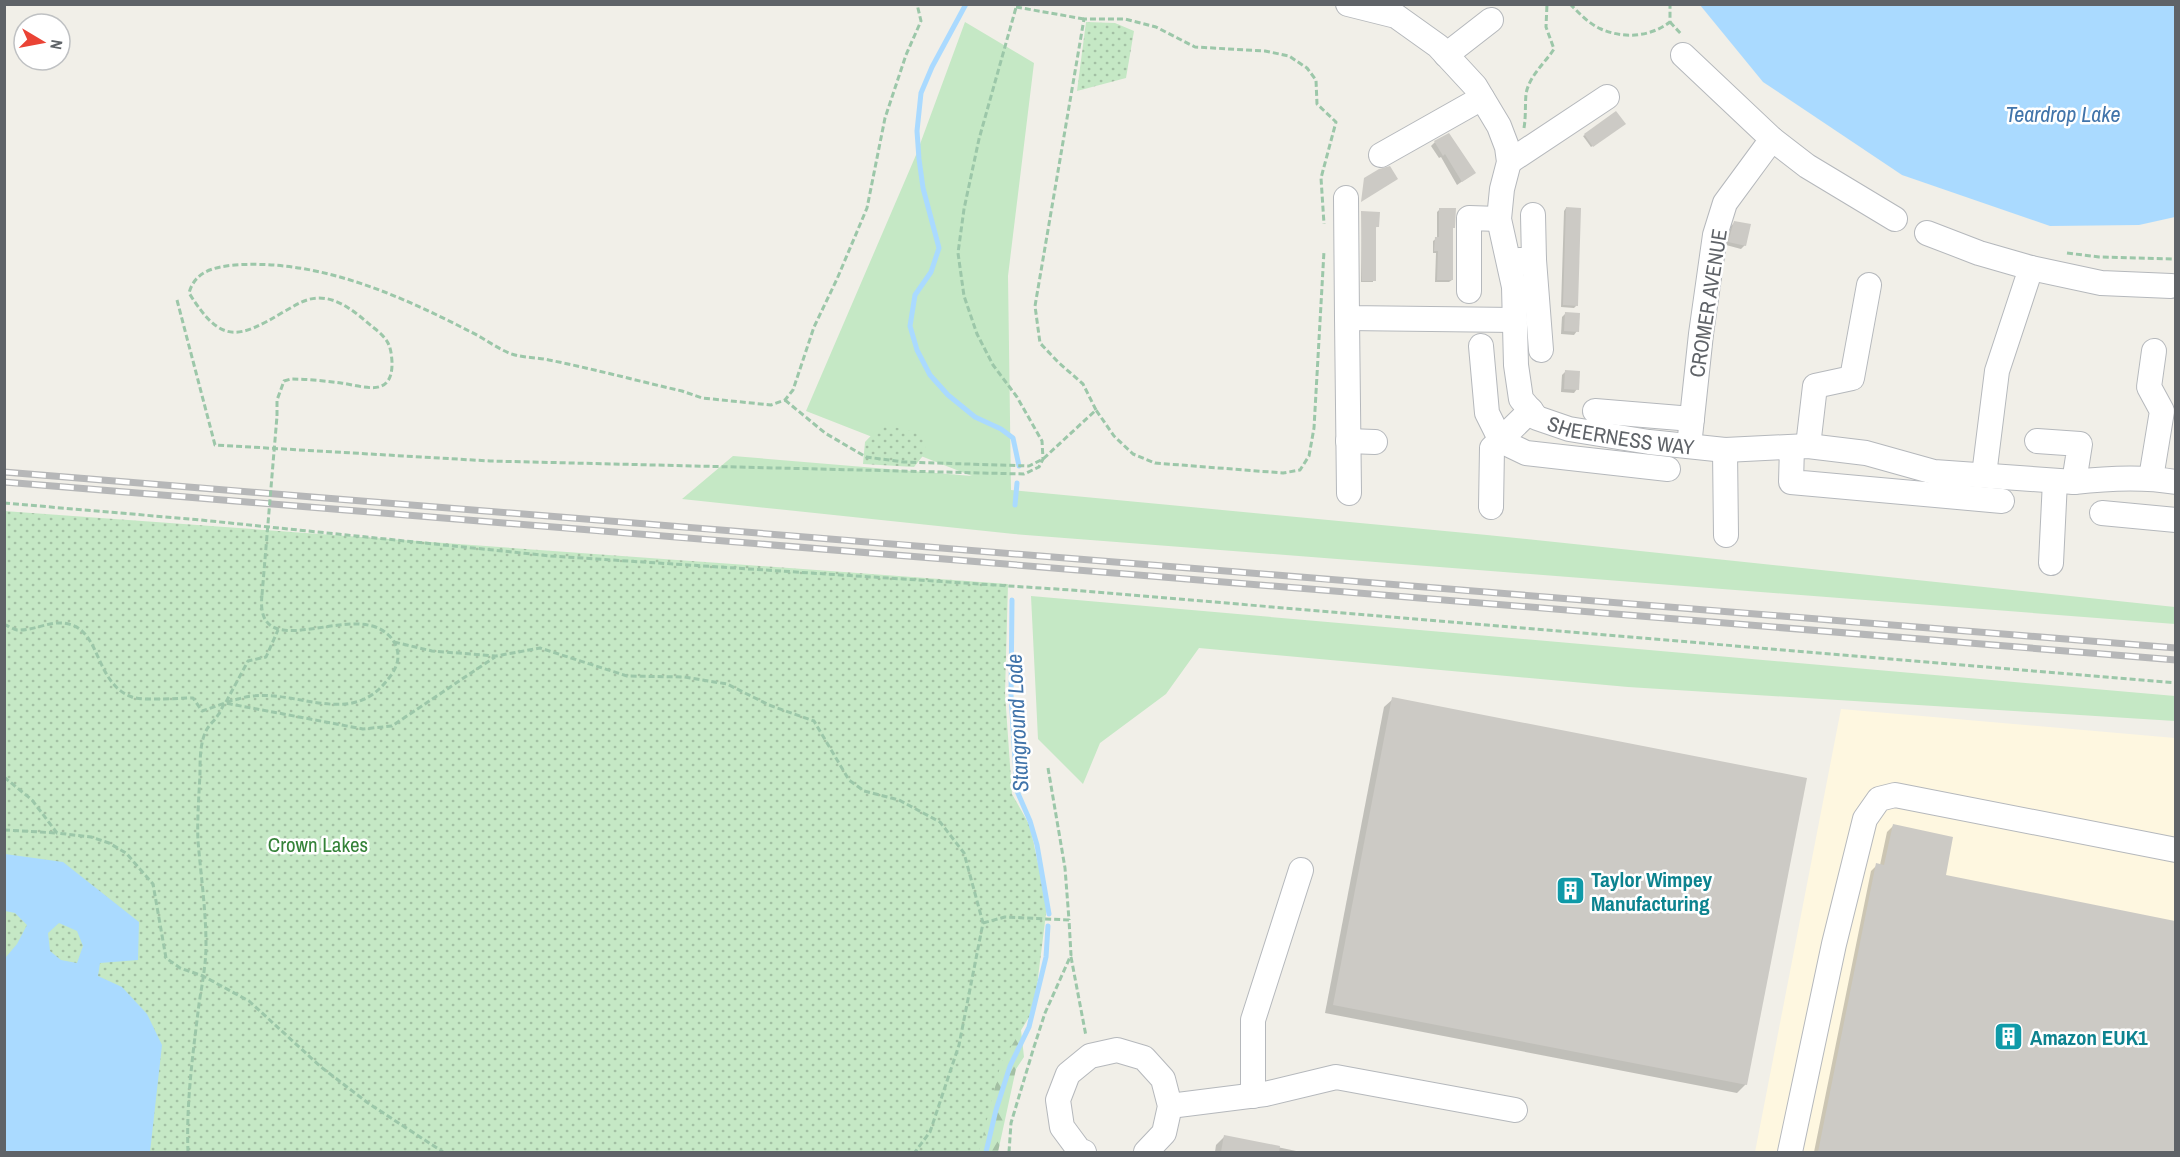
<svg xmlns="http://www.w3.org/2000/svg" width="2180" height="1157" font-family="'Archivo Narrow',sans-serif">
	<style>
		.commercial { fill: #fef7e0 }
		.grass { fill: #c5e8c5 }
		.forest { fill: url(#forest-firs) }
		.park { fill: url(#park-dots) }
		.water { fill: #aadaff; fill-rule: evenodd }
		.shadow { fill: #0003 }
		.lines { fill: none; stroke-linecap: round; stroke-linejoin: round }
		.stream { stroke: #aadaff; stroke-width: 5 }
		.building { fill: #cccac5 }
		.minor-casing { stroke: #b5b8bc; stroke-width: 26 }
		.path { stroke: #9cc7a9; stroke-width: 3; stroke-dasharray: 6 3; stroke-linecap: butt }
		.minor { stroke: #fff; stroke-width: 24 }
		.rail-casing { stroke: #b6b7b8; stroke-width: 7 }
		.rail { stroke: #fff; stroke-width: 4.5; stroke-dasharray: 14; stroke-linecap: butt }
		.path-bridge { stroke: #9cc7a9; stroke-width: 3; stroke-dasharray: 6 3; stroke-linecap: butt }
		.labels { text-anchor: middle; dominant-baseline: central; stroke-width: 5; stroke-linejoin: round; paint-order: stroke }
		.street-label { font-size: 21px; fill: #5f6368; stroke: #fff }
		.park-label { font-size: 21px; fill: #348238; stroke: #fff }
		.culture-label { font-size: 21px; font-weight: bold; fill: #0d838f; stroke: #fff; text-anchor: start }
		.water-label { font-size: 22px; font-style: italic; fill: #4174aa; stroke: #fff }
	</style>
	<defs>
		<pattern id="forest-firs" width="22" height="20" patternUnits="userSpaceOnUse" patternTransform="scale(1.5)"><rect width="22" height="20" fill="#c5e8c5"/><path d="M5 1l3.5 6h-7zM16 11l3.5 6h-7z" fill="#a3c0a4"/></pattern>
		<pattern id="park-dots" width="8" height="8" patternUnits="userSpaceOnUse" patternTransform="scale(1.5)"><rect width="8" height="8" fill="#c5e8c5"/><path d="M2 2h.1M6 6h.1" fill="none" stroke="#a3c0a4" stroke-width="1.8" stroke-linecap="round"/></pattern>
	</defs>
	<rect width="100%" height="100%" fill="#f1efe8"/>
	<path class="commercial" d="M1841 709 2175 738V1152H1755Z"/>
	<g class="grass">
		<path d="M965 22 1034 63 1008 276 1011 490 1487 535 2175 607V624L1014 534 682 499 733 456 972 476 806 411 916 155Z"/>
		<path d="M1031 596 2175 696V721L1628 687 1199 648 1166 694 1100 743 1083 784 1038 739Z"/>
	</g>
	<path class="forest" d="M1038 952V981H1035L1020 1021 1024 1057 1016 1069 998 1152H937Z"/>
	<g class="park">
		<path d="M1086 22 1115 23 1134 31 1126 78 1077 91Z"/>
		<path d="M882 424 923 434 926 452 914 467 863 464 865 442Z"/>
		<path d="M4 511 1008 584 1005 693 1012 794 1030 826 1047 906 1034 1009 1001 1063 979 1152H5Z"/>
	</g>
	<g class="water">
		<path d="M1700 5H2175V217L2139 225 2050 226 1902 175 1763 82Z"/>
		<path d="M5 854 63 862 139 922 138 960 100 963 98 976 122 987 147 1014 162 1045 150 1152H5V956L6 957 17 944 27 925 15 913 5 911ZM59 923 77 931 83 946 77 963 61 960 50 951 48 933Z"/>
	</g>
	<g class="shadow">
		<path d="M1622 125 1591 147 1583 136 1585 135Z"/>
		<path d="M1435 142 1474 173 1457 185 1441 157 1439 158 1431 146Z"/>
		<path d="M1566 208 1577 305 1574 308 1561 307 1564 211Z"/>
		<path d="M1440 209 1451 229 1452 280 1449 282H1435L1436 253H1433V241L1437 238V212Z"/>
		<path d="M1362 213 1378 226 1375 228 1373 282H1361Z"/>
		<path d="M1735 222 1745 245 1741 249 1726 245 1731 226Z"/>
		<path d="M1566 313 1577 331 1574 335 1561 334 1562 317Z"/>
		<path d="M1566 371 1577 389 1574 393 1561 392 1562 375Z"/>
		<path d="M1393 699 1746 1084 1737 1093 1325 1013 1384 707Z"/>
		<path d="M1893 826 1944 876 2176 923V1152H1814L1871 871 1877 865H1880L1887 832Z"/>
		<path d="M1225 1136 1301 1152H1215L1216 1145Z"/>
	</g>
	<g class="lines">
		<g class="stream">
			<path d="M966 4 932 67 921 93 917 131 919 159 923 188 939 248 931 272 915 295 910 326 917 350 930 375 948 395 975 417 1001 429 1013 438 1019 466"/>
			<path d="M1015 505 1017 483"/>
			<path d="M1012 600 1011 695 1017 791 1030 821 1037 845 1049 914"/>
			<path d="M986 1152 996 1110 1010 1066 1029 1027 1046 957 1048 926"/>
		</g>
	</g>
	<g class="building">
		<path d="M1616 111 1626 124 1593 147 1584 134Z"/>
		<path d="M1449 133 1476 173 1462 182 1445 154 1443 156 1434 141Z"/>
		<path d="M1390 166 1398 179 1361 202 1364 178 1379 169Z"/>
		<path d="M1566 207 1581 208 1578 306 1563 305Z"/>
		<path d="M1439 208H1456L1455 228H1453V280H1437L1438 251H1434L1435 237H1439Z"/>
		<path d="M1361 211 1380 212 1379 227H1376V281H1362Z"/>
		<path d="M1734 221 1751 224 1746 246 1728 242Z"/>
		<path d="M1565 312 1580 313 1579 332 1564 331Z"/>
		<path d="M1565 370 1580 371 1579 390 1564 389Z"/>
		<path d="M1392 697 1807 778 1747 1085 1333 1005Z"/>
		<path d="M1893 824 1953 837 1946 875 2175 921V1152H1818L1876 863 1884 865Z"/>
		<path d="M1224 1135 1280 1146 1279 1152H1221Z"/>
	</g>
	<g class="lines">
		<defs>
			<g id="minor">
				<path id="s1" d="M1348 4 1396 16 1438 46 1475 86 1499 126 1507 147 1509 162 1502 189 1499 219 1514 287 1516 365 1521 399 1537 418 1569 429 1649 442 1725 450 1808 446 1866 453 1934 472 2074 482C2108 478 2142 476 2176 482"/>
				<path d="M1446 55 1491 20"/>
				<path d="M1683 55 1772 139 1725 203 1715 235 1701 334 1689 446"/>
				<path d="M1772 139 1807 166 1895 219"/>
				<path d="M1381 155 1482 98"/>
				<path d="M1509 162 1607 97"/>
				<path d="M1346 198 1347 318 1515 320"/>
				<path d="M1927 233 1979 253 2031 268 1997 371 1984 475"/>
				<path d="M1519 260H1534L1533 215"/>
				<path d="M1534 260 1541 350"/>
				<path d="M2031 268 2101 283 2171 286"/>
				<path d="M1469 291V218L1499 219"/>
				<path d="M1347 318 1349 493"/>
				<path d="M1481 346 1487 413 1501 441 1526 453 1668 469"/>
				<path d="M1595 411 1692 419"/>
				<path d="M1348 441 1375 442"/>
				<path d="M2037 441 2080 444 2074 482"/>
				<path d="M1808 446 1815 386 1852 378 1869 285"/>
				<path d="M1792 447 1791 482 2002 501"/>
				<path d="M1725 450 1726 535"/>
				<path d="M2151 478 2162 411 2149 387 2154 351"/>
				<path d="M1491 507 1492 448 1531 410"/>
				<path d="M2102 513 2176 520"/>
				<path d="M2051 563 2055 481"/>
				<path d="M1253 1096V1020L1301 870"/>
				<path d="M1170 1106 1265 1094 1336 1077 1515 1110"/>
				<path d="M1084 1152 1079 1150 1062 1127 1058 1100 1068 1074 1090 1056 1117 1050 1144 1058 1163 1079 1170 1106 1164 1133 1146 1152"/>
				<path d="M1790 1152 1834 944 1865 819 1879 799 1895 795 2176 850"/>
			</g>
		</defs>
		<use href="#minor" class="minor-casing"/>
		<g class="path">
			<path d="M1570 4C1579 13 1589 24 1601 29 1624 39 1650 37 1670 22V4"/>
			<path d="M1016 7 1084 19"/>
			<path d="M1670 22 1682 35"/>
			<path d="M1524 128C1526 116 1525 105 1526 94 1529 76 1545 63 1554 49L1546 27 1547 4"/>
			<path d="M2067 253 2099 257 2176 259"/>
			<path d="M177 300 215 445 490 461 1024 474 1039 467 1043 459 1042 441 1017 397 993 365 977 334 964 296 958 253 964 209 979 139 1017 4"/>
			<path d="M785 400 825 433 866 457 904 462 1029 466 1043 459 1096 410 1114 436 1133 454 1155 463 1283 473 1300 470 1309 456 1314 428 1324 251"/>
			<path d="M1096 410 1083 384 1058 362 1040 343 1035 306 1084 19H1125L1156 27 1195 47 1265 51 1289 56 1307 68 1316 80 1317 104 1336 122 1321 178 1324 224"/>
			<path d="M277 416V400L284 381 291 379C307 379 325 381 341 383 363 386 393 399 392 362 391 345 388 339 374 328 358 315 341 298 319 298 306 298 296 305 285 311 237 340 221 344 189 293 195 271 214 267 235 265 318 259 397 294 469 331 482 337 495 347 509 353 521 358 536 357 549 360 594 369 638 381 682 391L702 398 771 405 785 400 793 390 814 327 837 279 867 208 885 118 906 55 921 21 917 4"/>
			<path d="M4 503 201 520 551 556 1071 590 2176 683"/>
			<path d="M4 624C8 626 13 629 17 630 36 631 53 618 72 625 101 635 96 684 132 697 143 701 179 698 193 698L202 711 225 703 363 729 392 726 495 657"/>
			<path d="M394 642 432 651 496 656 540 648 627 676 684 677 727 684 769 705 814 721 849 780 864 791 899 800 940 822 964 853 983 923 959 1045 930 1132 915 1152"/>
			<path d="M226 702 248 661 266 657 278 630"/>
			<path d="M1048 768 1065 868 1069 920"/>
			<path d="M4 777 32 800 57 833 91 837 109 843 126 853 153 884 166 958 180 968 203 976 249 1001 321 1067 368 1103 443 1152"/>
			<path d="M4 830 57 833"/>
			<path d="M983 923 1005 917 1069 920 1071 955 1045 1013 1033 1050 1011 1123 1009 1152"/>
			<path d="M1071 957 1086 1036"/>
			<path d="M188 1152C186 1103 193 1053 199 1004 202 984 206 965 206 945 206 911 201 876 198 841 197 819 199 796 200 773 200 760 200 741 207 729 210 724 215 720 218 715 221 712 222 706 225 703 228 701 235 700 238 699 288 683 345 729 384 684 391 676 398 667 398 656 398 647 393 638 386 633 350 602 254 667 262 595"/>
		</g>
		<use href="#minor" class="minor"/>
		<defs>
			<g id="rail">
				<path d="M4 472 2176 648"/>
				<path d="M4 482 2176 660"/>
			</g>
		</defs>
		<use href="#rail" class="rail-casing"/>
		<use href="#rail" class="rail"/>
		<path class="path-bridge" d="M262 595 277 416"/>
	</g>
	<defs>
		<symbol id="building-square" viewBox="-11 -11 22 22"><rect x="-9" y="-9" width="18" height="18" rx="4" fill="#0f9aa8" stroke="#fff"/><path d="M-4-6H4V6H1V3H-1V6H-4ZM-2.5-4.3h1.7v1.8h-1.7ZM.8-4.3h1.7v1.8H.8ZM-2.5-1h1.7V.8h-1.7ZM.8-1h1.7V.8H.8Z" fill="#fff"/></symbol>
	</defs>
	<g fill-rule="evenodd">
		<use href="#building-square" x="1554" y="874" width="33" height="33"/>
		<use href="#building-square" x="1992" y="1020" width="33" height="33"/>
	</g>
	<g class="labels">
		<g class="street-label">
			<text transform="translate(1708 303) rotate(-81)">CROMER AVENUE</text>
			<text stroke="none"><textPath href="#s1" startOffset="591">SHEERNESS WAY</textPath></text>
		</g>
		<g class="park-label">
			<text x="318" y="844">Crown Lakes</text>
		</g>
		<g class="culture-label">
			<text x="1591" y="879">Taylor Wimpey<tspan x="1591" dy="24">Manufacturing</tspan></text>
			<text x="2030" y="1037">Amazon EUK1</text>
		</g>
		<g class="water-label">
			<text x="2063" y="114">Teardrop Lake</text>
			<text transform="translate(1017 723) rotate(-93)">Stanground Lode</text>
		</g>
	</g>
	<rect width="2180" height="1157" fill="none" stroke="#5f6368" stroke-width="12"/>
	<g transform="translate(42 42) rotate(100)"><circle r="28" fill="#ffffff" stroke="#bfc1c3" stroke-width="1.5"/>
	<path d="M0-4.5L10 22L0 15L-10 22Z" fill="#ea4335"/>
	<text y="-9" font-size="16" font-weight="bold" text-anchor="middle" fill="#5f6368">N</text>
	</g>
</svg>
